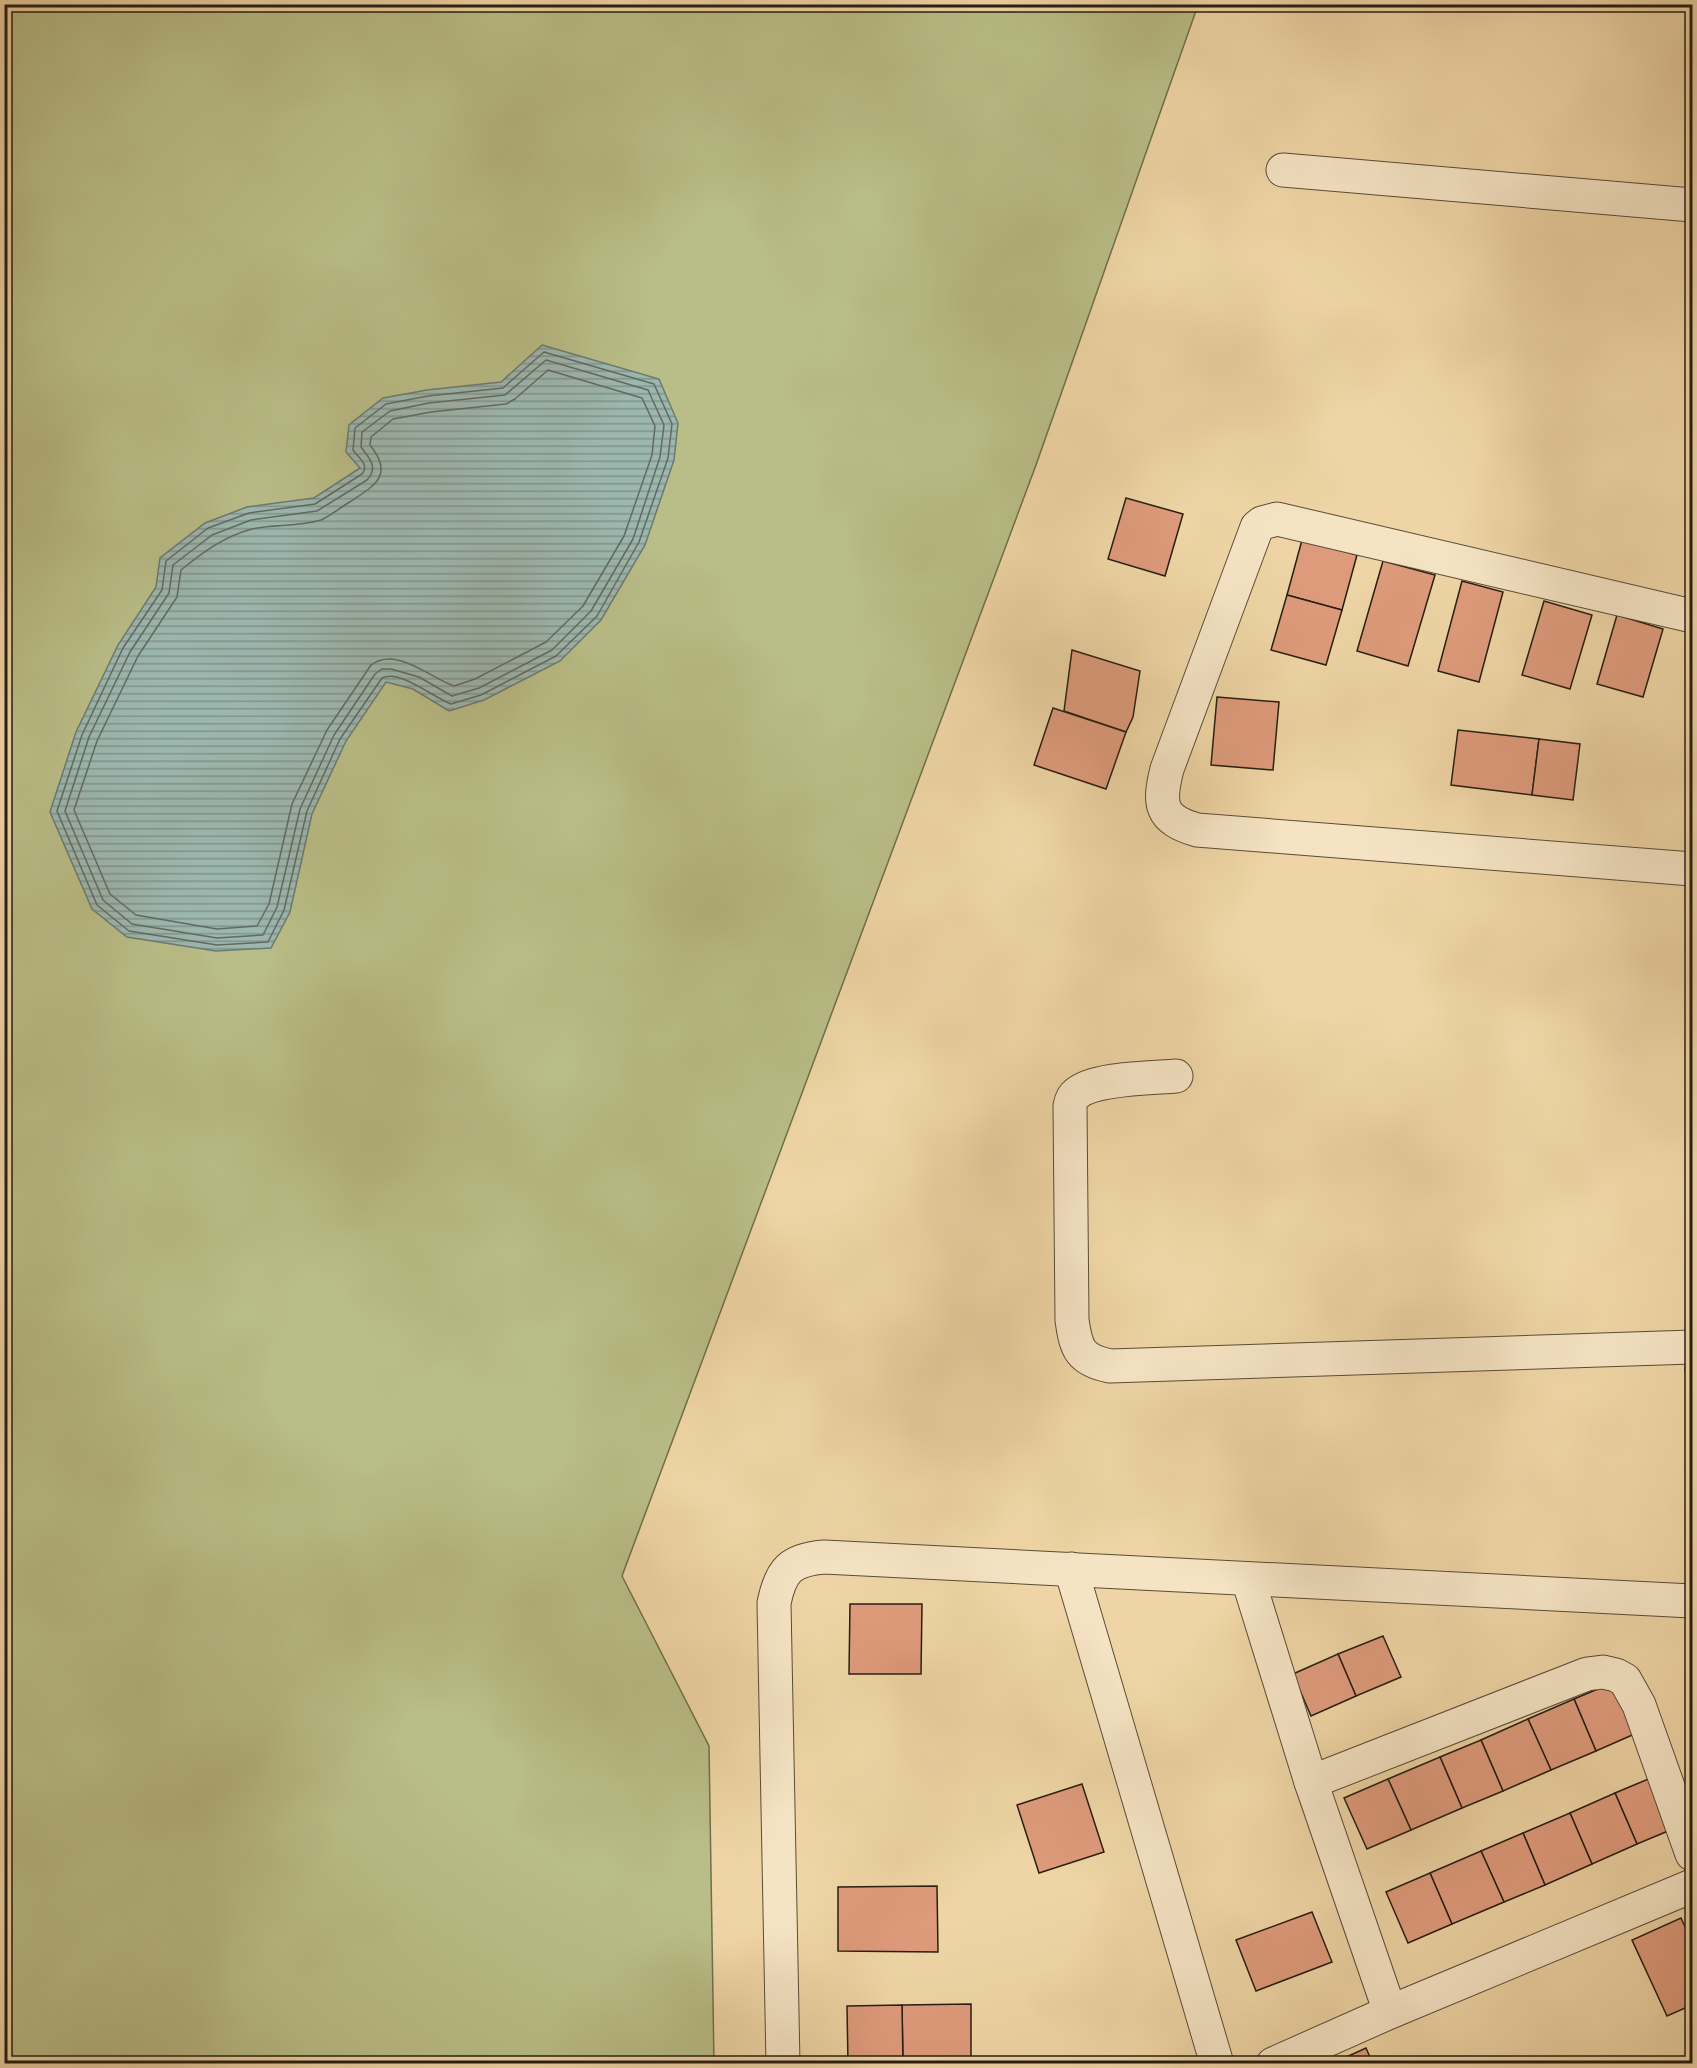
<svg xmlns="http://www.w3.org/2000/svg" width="1697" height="2068" font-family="'IM FELL Great Primer',serif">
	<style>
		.grass { fill: #b9bd87; stroke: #706e4c; stroke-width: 1.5 }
		.water { fill: url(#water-rules); stroke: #6d7a70; stroke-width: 1.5 }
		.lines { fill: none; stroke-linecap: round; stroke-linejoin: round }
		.shore { stroke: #626a60; stroke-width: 1.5 }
		.building { fill: #de9b7c; stroke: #271e12; stroke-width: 1.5 }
		.minor-casing { stroke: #594c37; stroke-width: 35 }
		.minor { stroke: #f5e4c4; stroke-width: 33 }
	</style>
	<defs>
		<pattern id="water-rules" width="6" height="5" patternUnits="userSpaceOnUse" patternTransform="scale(1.5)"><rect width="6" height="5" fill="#9cb7af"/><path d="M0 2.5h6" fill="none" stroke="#7f948d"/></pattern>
	</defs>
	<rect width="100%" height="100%" fill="#efd5a5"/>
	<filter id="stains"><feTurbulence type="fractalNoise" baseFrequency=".00333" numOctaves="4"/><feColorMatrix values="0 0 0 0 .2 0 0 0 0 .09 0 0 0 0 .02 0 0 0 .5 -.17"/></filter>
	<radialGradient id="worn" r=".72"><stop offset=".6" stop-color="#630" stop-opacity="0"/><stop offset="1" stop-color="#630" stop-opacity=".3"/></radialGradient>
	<path class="grass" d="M5 5H1198L1036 465 622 1576 709 1746 714 2063 5 2064Z"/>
	<path class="water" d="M542 345 659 379 678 423 674 460 645 545 601 620 560 661 484 700 449 711 413 689 386 682 346 741 312 814 290 912 271 948 216 951 127 937 92 909 50 812 76 732 118 645 156 587 160 558 205 523 247 507 314 498 360 468 346 452 349 425 383 398 427 390 501 382Z"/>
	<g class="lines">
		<g class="shore">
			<path d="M544 352 654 384 672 424 668 458 639 542 597 616 556 656 481 695 451 704C434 698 400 669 382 678L340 739 307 811 284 910 268 942 217 945 129 931 97 905 57 811 82 735 123 648 162 590 166 561 208 528 249 513 315 504 362 474C370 465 358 457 353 450L355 428 386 404 428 396 503 388Z"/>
			<path d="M546 360 648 390 664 425 660 457 633 539 591 611 552 650 479 688 452 696 419 677 391 669H382L375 674 334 735 300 809 277 907 263 935 217 938 132 924 103 900 65 811 89 737 130 652 169 593 173 565 212 535 251 520 317 511 367 480C379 467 369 458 361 447L362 432 390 411 429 403 505 395Z"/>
			<path d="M548 370 642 398 655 426 652 455 624 536 583 606 546 642 475 679 454 686C430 678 397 646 371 665L327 730 292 804 269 904 257 926 217 929 136 915 110 894 74 810 97 741 138 656 177 597 181 570C203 552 225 536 252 529 274 524 299 527 321 520 330 516 340 508 348 503 374 486 395 476 370 445L371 437 393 419 431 412 506 404 515 399Z"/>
		</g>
	</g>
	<g class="building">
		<path d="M1126 498 1183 514 1165 576 1108 559Z"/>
		<path d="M1302 540 1357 555 1342 610 1287 595Z"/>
		<path d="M1383 561 1435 575 1408 666 1357 651Z"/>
		<path d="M1462 581 1503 592 1479 682 1438 671Z"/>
		<path d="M1287 595 1342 610 1326 665 1271 650Z"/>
		<path d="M1544 601 1592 615 1570 689 1522 675Z"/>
		<path d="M1617 615 1663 629 1643 697 1597 684Z"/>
		<path d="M1072 650 1140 671 1133 717 1126 732 1064 711Z"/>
		<path d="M1217 697 1279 702 1273 770 1211 765Z"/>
		<path d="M1053 708 1126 732 1106 789 1034 765Z"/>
		<path d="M1458 730 1539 739 1532 795 1451 785Z"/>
		<path d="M1539 739 1580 744 1573 800 1532 795Z"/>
		<path d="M1692 1367V1423L1685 1368Z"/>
		<path d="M850 1604H922L921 1674H849Z"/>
		<path d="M1383 1636 1401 1677 1356 1696 1338 1654Z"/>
		<path d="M1338 1654 1356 1696 1311 1716 1293 1674Z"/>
		<path d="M1617 1681 1639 1732 1596 1751 1574 1699Z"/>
		<path d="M1574 1699 1596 1751 1551 1770 1528 1719Z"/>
		<path d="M1528 1719 1551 1770 1503 1791 1481 1740Z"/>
		<path d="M1481 1740 1503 1791 1462 1808 1440 1757Z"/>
		<path d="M1440 1757 1462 1808 1411 1830 1388 1779Z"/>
		<path d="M1658 1775 1680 1826 1637 1844 1615 1793Z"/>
		<path d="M1388 1779 1411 1830 1367 1849 1344 1798Z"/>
		<path d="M1082 1784 1104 1852 1039 1873 1017 1805Z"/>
		<path d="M1615 1793 1637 1844 1592 1864 1570 1813Z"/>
		<path d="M1570 1813 1592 1864 1545 1885 1523 1833Z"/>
		<path d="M1523 1833 1545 1885 1504 1902 1481 1851Z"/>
		<path d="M1481 1851 1504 1902 1452 1924 1430 1873Z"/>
		<path d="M1430 1873 1452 1924 1408 1943 1386 1892Z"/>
		<path d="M937 1886 938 1952 838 1951V1887Z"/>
		<path d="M1312 1912 1332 1962 1256 1991 1236 1940Z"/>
		<path d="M1681 1918 1692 1942V2005L1667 2016 1632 1940Z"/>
		<path d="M971 2004V2064H903L902 2005Z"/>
		<path d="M902 2005 903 2064H848L847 2006Z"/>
		<path d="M1366 2048 1373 2064H1331Z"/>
	</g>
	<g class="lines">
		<defs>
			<g id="minor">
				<path d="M1283 170 1692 205"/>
				<path d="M1692 616 1277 519 1262 523 1257 527 1167 769C1158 805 1160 819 1197 830L1692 869"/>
				<path d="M1176 1076C1151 1078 1093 1078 1076 1094 1072 1097 1071 1101 1070 1106L1072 1320C1076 1349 1080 1360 1110 1366L1692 1347"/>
				<path d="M1071 1569 1217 2064"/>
				<path d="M1248 1579 1311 1782 1390 2012"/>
				<path d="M1311 1782 1587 1674 1603 1672 1616 1675 1625 1680 1639 1705 1692 1854"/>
				<path d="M783 2064 774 1603C781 1569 791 1560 824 1557L1692 1601"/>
				<path d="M1273 2064 1390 2012 1692 1886"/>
			</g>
		</defs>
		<use href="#minor" class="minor-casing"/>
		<use href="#minor" class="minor"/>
	</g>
	<rect width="1697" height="2068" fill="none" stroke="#efd5a5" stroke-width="24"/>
	<rect x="6" y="6" width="1685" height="2056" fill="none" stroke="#271e12" stroke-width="3"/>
	<rect x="12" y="12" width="1673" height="2044" fill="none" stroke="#271e12" stroke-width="1.5"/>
	<rect width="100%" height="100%" filter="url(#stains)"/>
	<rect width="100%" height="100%" fill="url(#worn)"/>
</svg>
